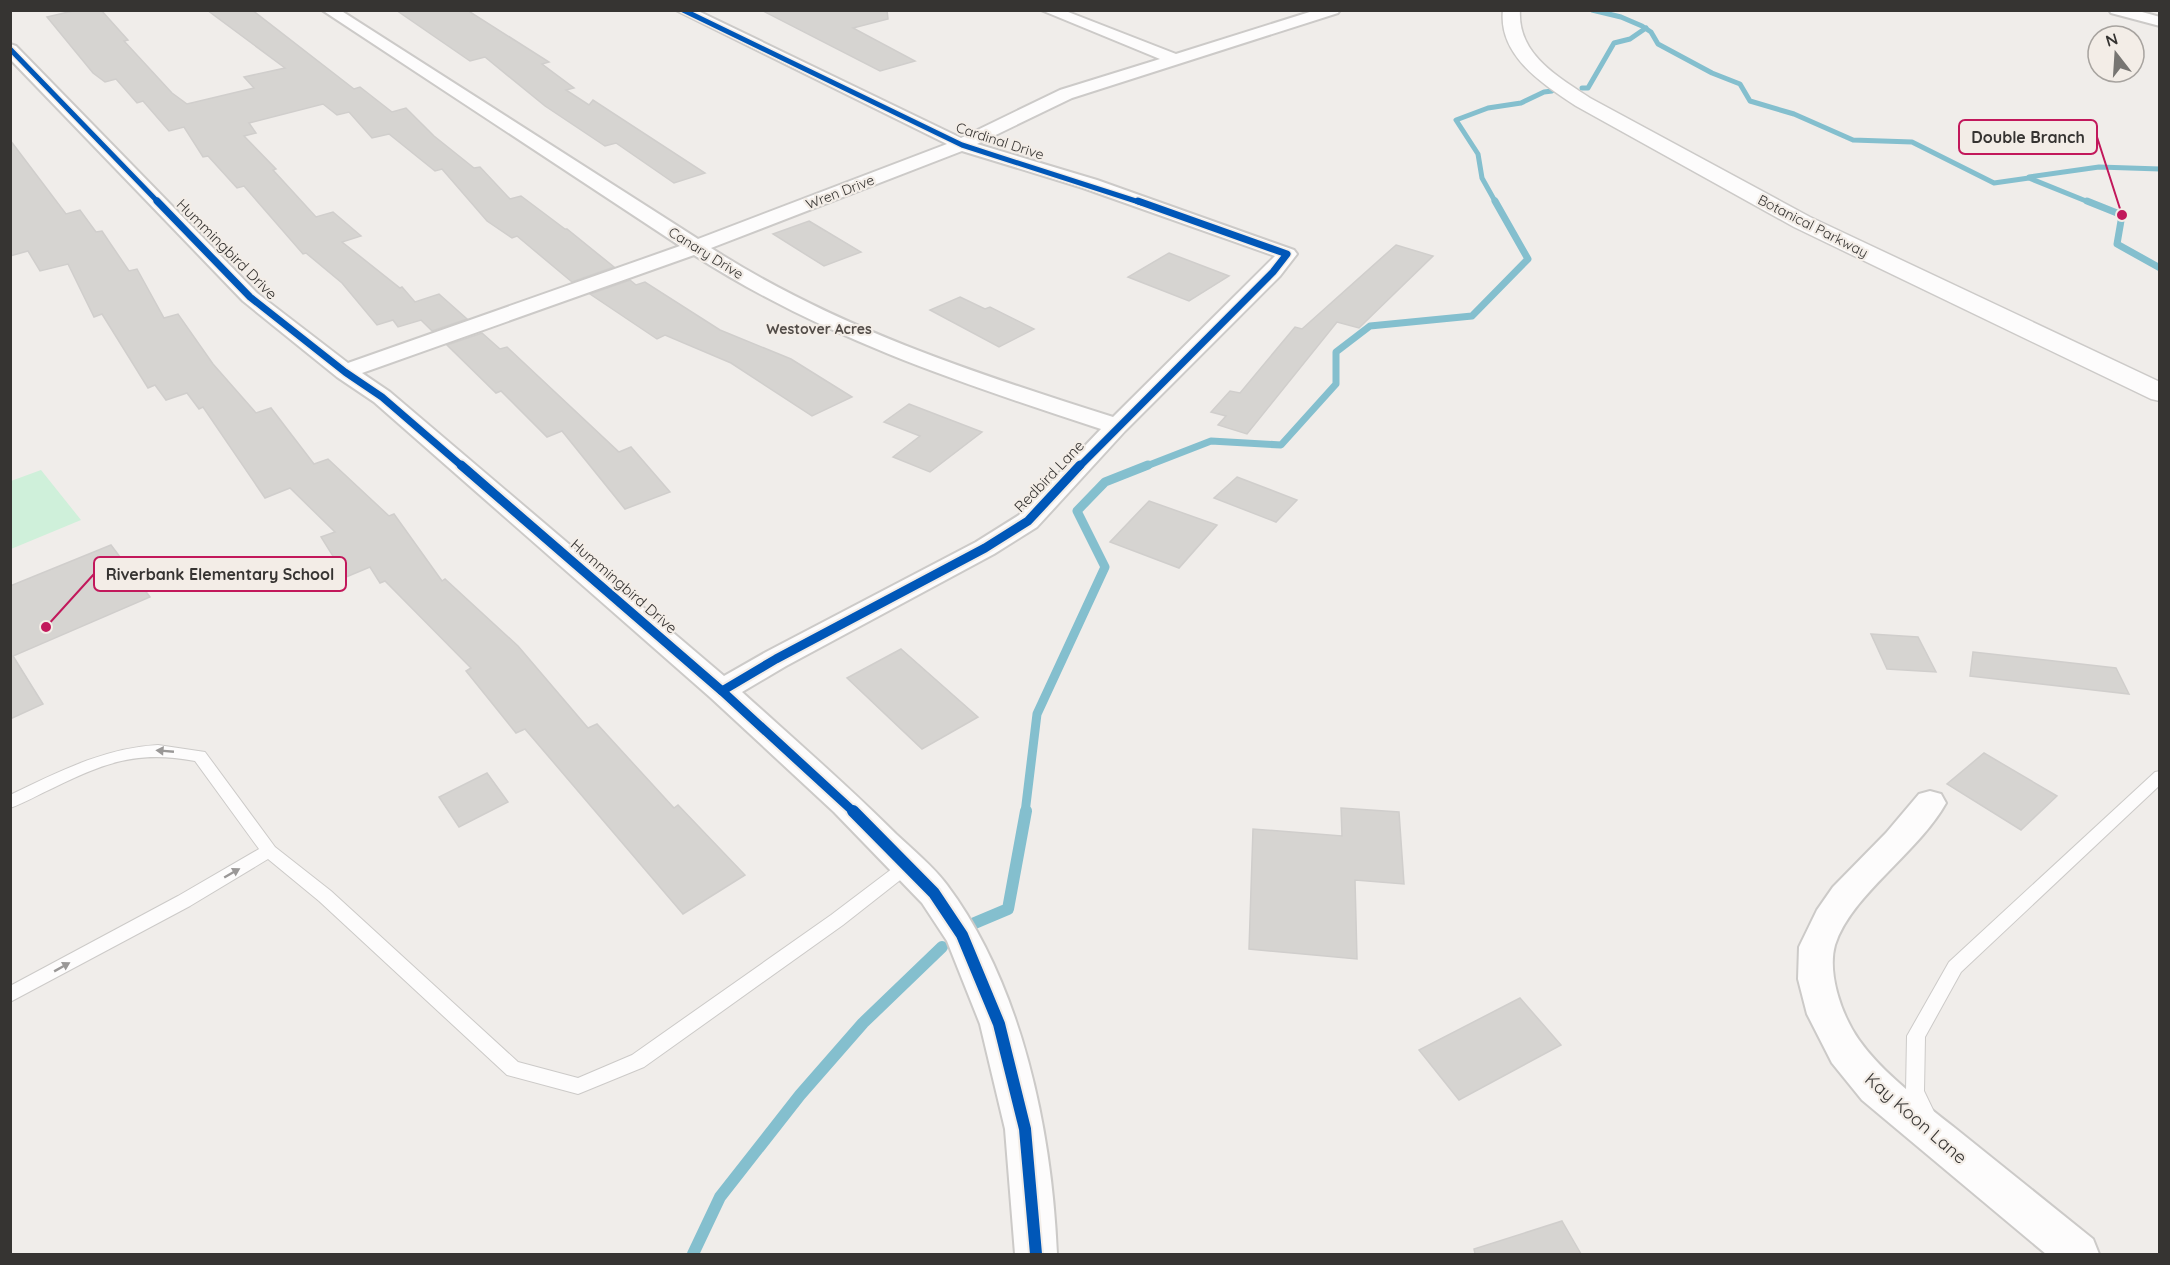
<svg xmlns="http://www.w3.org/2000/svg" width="2170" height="1265" font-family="Quicksand,sans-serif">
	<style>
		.green { fill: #cff0da }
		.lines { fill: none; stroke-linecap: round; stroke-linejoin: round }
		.stream-far3 { stroke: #84bfce; stroke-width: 5 }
		.stream-far2 { stroke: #84bfce; stroke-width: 7 }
		.stream-far1 { stroke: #84bfce; stroke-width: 9 }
		.stream { stroke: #84bfce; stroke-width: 12 }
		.building { fill: #d6d4d1; stroke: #d0cecc; stroke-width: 1.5 }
		.lane-casing { stroke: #cccac8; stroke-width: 2 }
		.street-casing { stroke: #cccac8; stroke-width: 4 }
		.secondary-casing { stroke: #cccac8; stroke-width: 3 }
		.lane { fill: #fdfcfc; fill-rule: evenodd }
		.street { fill: #fdfcfc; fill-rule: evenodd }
		.secondary { fill: #fdfcfc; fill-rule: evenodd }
		.cycleway-far3-casing { stroke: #f3ede7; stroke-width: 8 }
		.cycleway-far2-casing { stroke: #f3ede7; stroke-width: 10 }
		.cycleway-far1-casing { stroke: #f3ede7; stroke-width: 13 }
		.cycleway-casing { stroke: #f3ede7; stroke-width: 16 }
		.cycleway-far3 { stroke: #0057b8; stroke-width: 5 }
		.cycleway-far2 { stroke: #0057b8; stroke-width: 7 }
		.cycleway-far1 { stroke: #0057b8; stroke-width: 9 }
		.cycleway { stroke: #0057b8; stroke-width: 12 }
		.oneway { fill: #9a9897 }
		.labels { text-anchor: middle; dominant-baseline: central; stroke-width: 4.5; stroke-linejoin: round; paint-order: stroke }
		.far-street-label { font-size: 14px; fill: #363432; stroke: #f3ede7 }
		.far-neighbourhood-label { font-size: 14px; font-weight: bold; fill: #534d49; stroke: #f3ede7 }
		.street-label { font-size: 15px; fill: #363432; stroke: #f3ede7 }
		.near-street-label { font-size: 18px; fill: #363432; stroke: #f3ede7 }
		.leader { fill: none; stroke: #c2185b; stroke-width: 2 }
		.callout-dot { fill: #c2185b; stroke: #f3ede7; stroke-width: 2 }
		.callout { fill: #f3ede7; stroke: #c2185b; stroke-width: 2 }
		.callout-label { font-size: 16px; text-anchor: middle; font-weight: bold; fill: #363432 }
	</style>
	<rect width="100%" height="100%" fill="#f0edea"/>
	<path class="green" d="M41 470 81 520 11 549V481Z"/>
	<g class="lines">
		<g class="stream-far3">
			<path d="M1592 10 1621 17 1642 26 1651 32 1658 44 1712 73 1740 84 1750 101 1794 114 1853 140 1912 142 1994 183 2029 178 2091 203"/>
			<path d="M1582 88H1588L1614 43 1630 39 1646 28"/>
			<path d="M2029 177 2099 167 2160 169"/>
			<path d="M1496 203 1482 178 1478 154 1456 120 1488 108 1521 103 1544 92 1552 91"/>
		</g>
		<g class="stream-far2">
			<path d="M2087 201 2122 215 2117 244 2160 268"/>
			<path d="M1144 467 1211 441 1281 445 1336 384V352L1370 326 1472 316 1528 259 1495 201"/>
		</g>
		<path class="stream-far1" d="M1025 813 1037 714 1105 567 1077 511 1105 482 1148 465"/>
		<g class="stream">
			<path d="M970 925 1008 909 1026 811"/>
			<path d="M693 1254 720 1197 800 1095 863 1023 942 947"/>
		</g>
	</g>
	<g class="building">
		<path d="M77 10H101L128 40 124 41 172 93 187 104 254 88 244 77 285 68 207 10H252L354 89 360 87 392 112 406 108 434 136 474 168 480 167 510 199 521 196 565 229H567L614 267 572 282 517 236 512 238 487 221 442 169 435 171 389 134 372 138 349 112 337 115 323 104 249 123 256 133 244 136 276 169 273 170 316 217 333 212 361 236 342 242 400 288 402 287 415 302 439 294 467 319 432 331 421 320 398 327 393 320 377 325 342 283 306 253 303 254 244 186 237 188 208 156 203 157 184 127 169 131 143 101 137 103 116 79 105 82 93 73 47 17Z"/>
		<path d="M396 10H467L549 62 542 64 574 88 566 90 589 105 593 100 705 173 674 183 616 143 605 146 545 106 485 57 470 61Z"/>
		<path d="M761 10H887L888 19 853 28 915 61 880 71Z"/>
		<path d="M10 140 66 214 80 210 96 232 102 231 129 271 137 269 164 318 178 314 213 364 256 413 271 408 314 464 328 459 389 516 394 514 442 581 445 579 518 646 588 728 597 724 674 808 678 805 745 875 683 914 525 729 516 733 466 671 471 668 385 581 380 583 370 567 346 577 321 537 335 532 290 488 265 498 203 407 199 409 187 393 166 400 155 385 148 388 102 314 94 317 68 264 40 271 28 251 10 256Z"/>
		<path d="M809 221 861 252 824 266 773 234Z"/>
		<path d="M1396 245 1433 256 1359 328 1337 322 1247 434 1218 425 1226 416 1211 412 1230 391 1240 393 1295 327 1302 329Z"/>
		<path d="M1169 253 1229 276 1189 301 1128 277Z"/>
		<path d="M630 280 636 285 645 282 720 330 791 359 852 397 812 416 731 363 665 335 657 339 590 294Z"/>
		<path d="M960 297 985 309 990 307 1034 329 999 347 930 310Z"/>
		<path d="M482 333 500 349 507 347 619 452 631 447 670 492 625 509 562 431 547 437 501 391 496 393 447 345Z"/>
		<path d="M909 404 982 432 930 472 893 457 920 436 884 422Z"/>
		<path d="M1237 477 1297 500 1276 522 1214 498Z"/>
		<path d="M1149 501 1217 525 1179 568 1110 542Z"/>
		<path d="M111 545 150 597 13 656 43 704 10 719V586Z"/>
		<path d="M1871 634 1918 637 1936 672 1887 669Z"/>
		<path d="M901 649 978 717 922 749 847 678Z"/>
		<path d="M1973 652 2116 668 2129 694 1970 676Z"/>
		<path d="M1984 753 2057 796 2021 830 1947 784Z"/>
		<path d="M487 773 508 802 459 827 439 797Z"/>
		<path d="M1341 808 1399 812 1404 884 1355 880 1357 959 1249 949 1253 829 1342 836Z"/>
		<path d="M1520 998 1561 1045 1459 1100 1419 1050Z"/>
		<path d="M1562 1221 1581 1254H1475L1474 1249Z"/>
	</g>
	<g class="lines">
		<defs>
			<g id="lane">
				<path d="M158 745 205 752 275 847 331 891 518 1062 578 1078 632 1055 831 915 901 862 907 860 913 862 915 866 913 870 843 925 644 1067 578 1094 507 1075 319 901 268 859 190 906 10 1002V986L178 896 259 849 195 761C137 750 104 763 53 788 39 794 25 803 10 808V795C58 772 104 748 158 745Z"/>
				<path d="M2160 771V785L1961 972 1925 1037 1924 1091 1936 1116 1934 1122 1927 1125 1920 1122 1906 1091 1907 1036 1949 962 2155 772Z"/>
			</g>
			<g id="street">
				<path d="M322 10H340L698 239 947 144 676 10H696L961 138 1060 90 1160 59 1041 10H1063L1176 54 1316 10H1340L1338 13 1072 98 977 144 1097 180 1294 250 1297 254 1280 276 1125 431 1037 527 994 554 786 666 742 692C794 739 847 785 896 834 913 850 933 866 947 885 1022 985 1052 1132 1057 1254H1015L1005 1129 980 1024 947 941 922 903 834 812 711 698 374 402 337 377 243 301 10 59V44L16 46 257 293 348 363 680 246ZM962 151 1083 188 1275 256 1113 417C974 373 834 327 711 248ZM694 255C819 336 960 383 1101 429L1019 515 976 542 766 652 724 676 390 392 362 373Z"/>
				<path d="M2109 10H2135L2160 17V26L2111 13Z"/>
				<path d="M1930 791 1941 794 1946 803C1919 852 1851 895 1835 945 1827 974 1842 1016 1859 1040 1884 1075 1921 1101 1955 1128 2001 1165 2047 1202 2093 1239L2099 1254H2046L1862 1100 1832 1063 1807 1014 1798 979 1799 947 1817 910 1833 887 1886 833 1919 794Z"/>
			</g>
			<path id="secondary" d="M1503 10H1520C1517 54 1558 77 1590 98L1810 217 2160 382V401L2151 399 1794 227 1576 106C1543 84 1498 56 1503 10Z"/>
		</defs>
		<use href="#lane" class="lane-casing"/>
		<use href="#street" class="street-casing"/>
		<use href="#secondary" class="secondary-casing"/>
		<use href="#lane" class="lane"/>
		<use href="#street" class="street"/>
		<use href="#secondary" class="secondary"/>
		<defs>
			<g id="cycleway-far3">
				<path d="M683 10 962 145 1142 203"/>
				<path d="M10 49 159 203"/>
			</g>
			<g id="cycleway-far2">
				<path d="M157 201 250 297 345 372 382 397 463 467"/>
				<path d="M1079 467 1273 272 1287 254 1138 201"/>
			</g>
			<g id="cycleway-far1">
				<path d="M461 465 722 691 855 813"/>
				<path d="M722 691 776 659 985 548 1028 521 1080 465"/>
			</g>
			<path id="cycleway" d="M853 811 934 893 962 935 999 1024 1025 1129 1036 1254"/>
		</defs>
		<use href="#cycleway-far3" class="cycleway-far3-casing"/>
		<use href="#cycleway-far2" class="cycleway-far2-casing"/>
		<use href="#cycleway-far1" class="cycleway-far1-casing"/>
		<use href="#cycleway" class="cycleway-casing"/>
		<use href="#cycleway-far3" class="cycleway-far3"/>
		<use href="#cycleway-far2" class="cycleway-far2"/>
		<use href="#cycleway-far1" class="cycleway-far1"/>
		<use href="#cycleway" class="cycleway"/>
	</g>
	<defs><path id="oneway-solid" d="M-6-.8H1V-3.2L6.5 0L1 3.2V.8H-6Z" transform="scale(1.5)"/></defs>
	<g class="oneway">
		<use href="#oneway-solid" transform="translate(165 751) rotate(-175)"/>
		<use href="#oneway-solid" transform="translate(232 873) rotate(-30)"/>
		<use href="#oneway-solid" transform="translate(62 967) rotate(-29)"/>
	</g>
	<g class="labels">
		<g class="far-street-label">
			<text transform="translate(1000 141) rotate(18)">Cardinal Drive</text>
			<text transform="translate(840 192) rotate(-21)">Wren Drive</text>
			<text transform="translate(1813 226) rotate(27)">Botanical Parkway</text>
			<text transform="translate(706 253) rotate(32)">Canary Drive</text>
		</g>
		<g class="far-neighbourhood-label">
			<text x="819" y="329">Westover Acres</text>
		</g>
		<g class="street-label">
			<text transform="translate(227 249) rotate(45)">Hummingbird Drive</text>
			<text transform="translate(1049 476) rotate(-46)">Redbird Lane</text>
			<text transform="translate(624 586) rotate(41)">Hummingbird Drive</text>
		</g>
		<g class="near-street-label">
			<text transform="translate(1916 1118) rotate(41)">Kay Koon Lane</text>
		</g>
	</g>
	<path class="leader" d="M2122 215L2097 137M46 627L94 574"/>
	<g class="callout-dot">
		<circle cx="2122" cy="215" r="6"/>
		<circle cx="46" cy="627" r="6"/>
	</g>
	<g class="callout">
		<rect x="1959" y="120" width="138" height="34" rx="6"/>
		<rect x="94" y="557" width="252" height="34" rx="6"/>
	</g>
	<g class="callout-label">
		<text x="2028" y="143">Double Branch</text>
		<text x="220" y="580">Riverbank Elementary School</text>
	</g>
	<rect width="2170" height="1265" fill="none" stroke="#363432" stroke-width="24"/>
	<g transform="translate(2116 54) rotate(343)"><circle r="28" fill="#f3ede7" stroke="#a7a39f" stroke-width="1.5"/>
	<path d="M0-4.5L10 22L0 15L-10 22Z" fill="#777572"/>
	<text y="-9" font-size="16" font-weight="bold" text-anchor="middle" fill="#363432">N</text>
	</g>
</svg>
